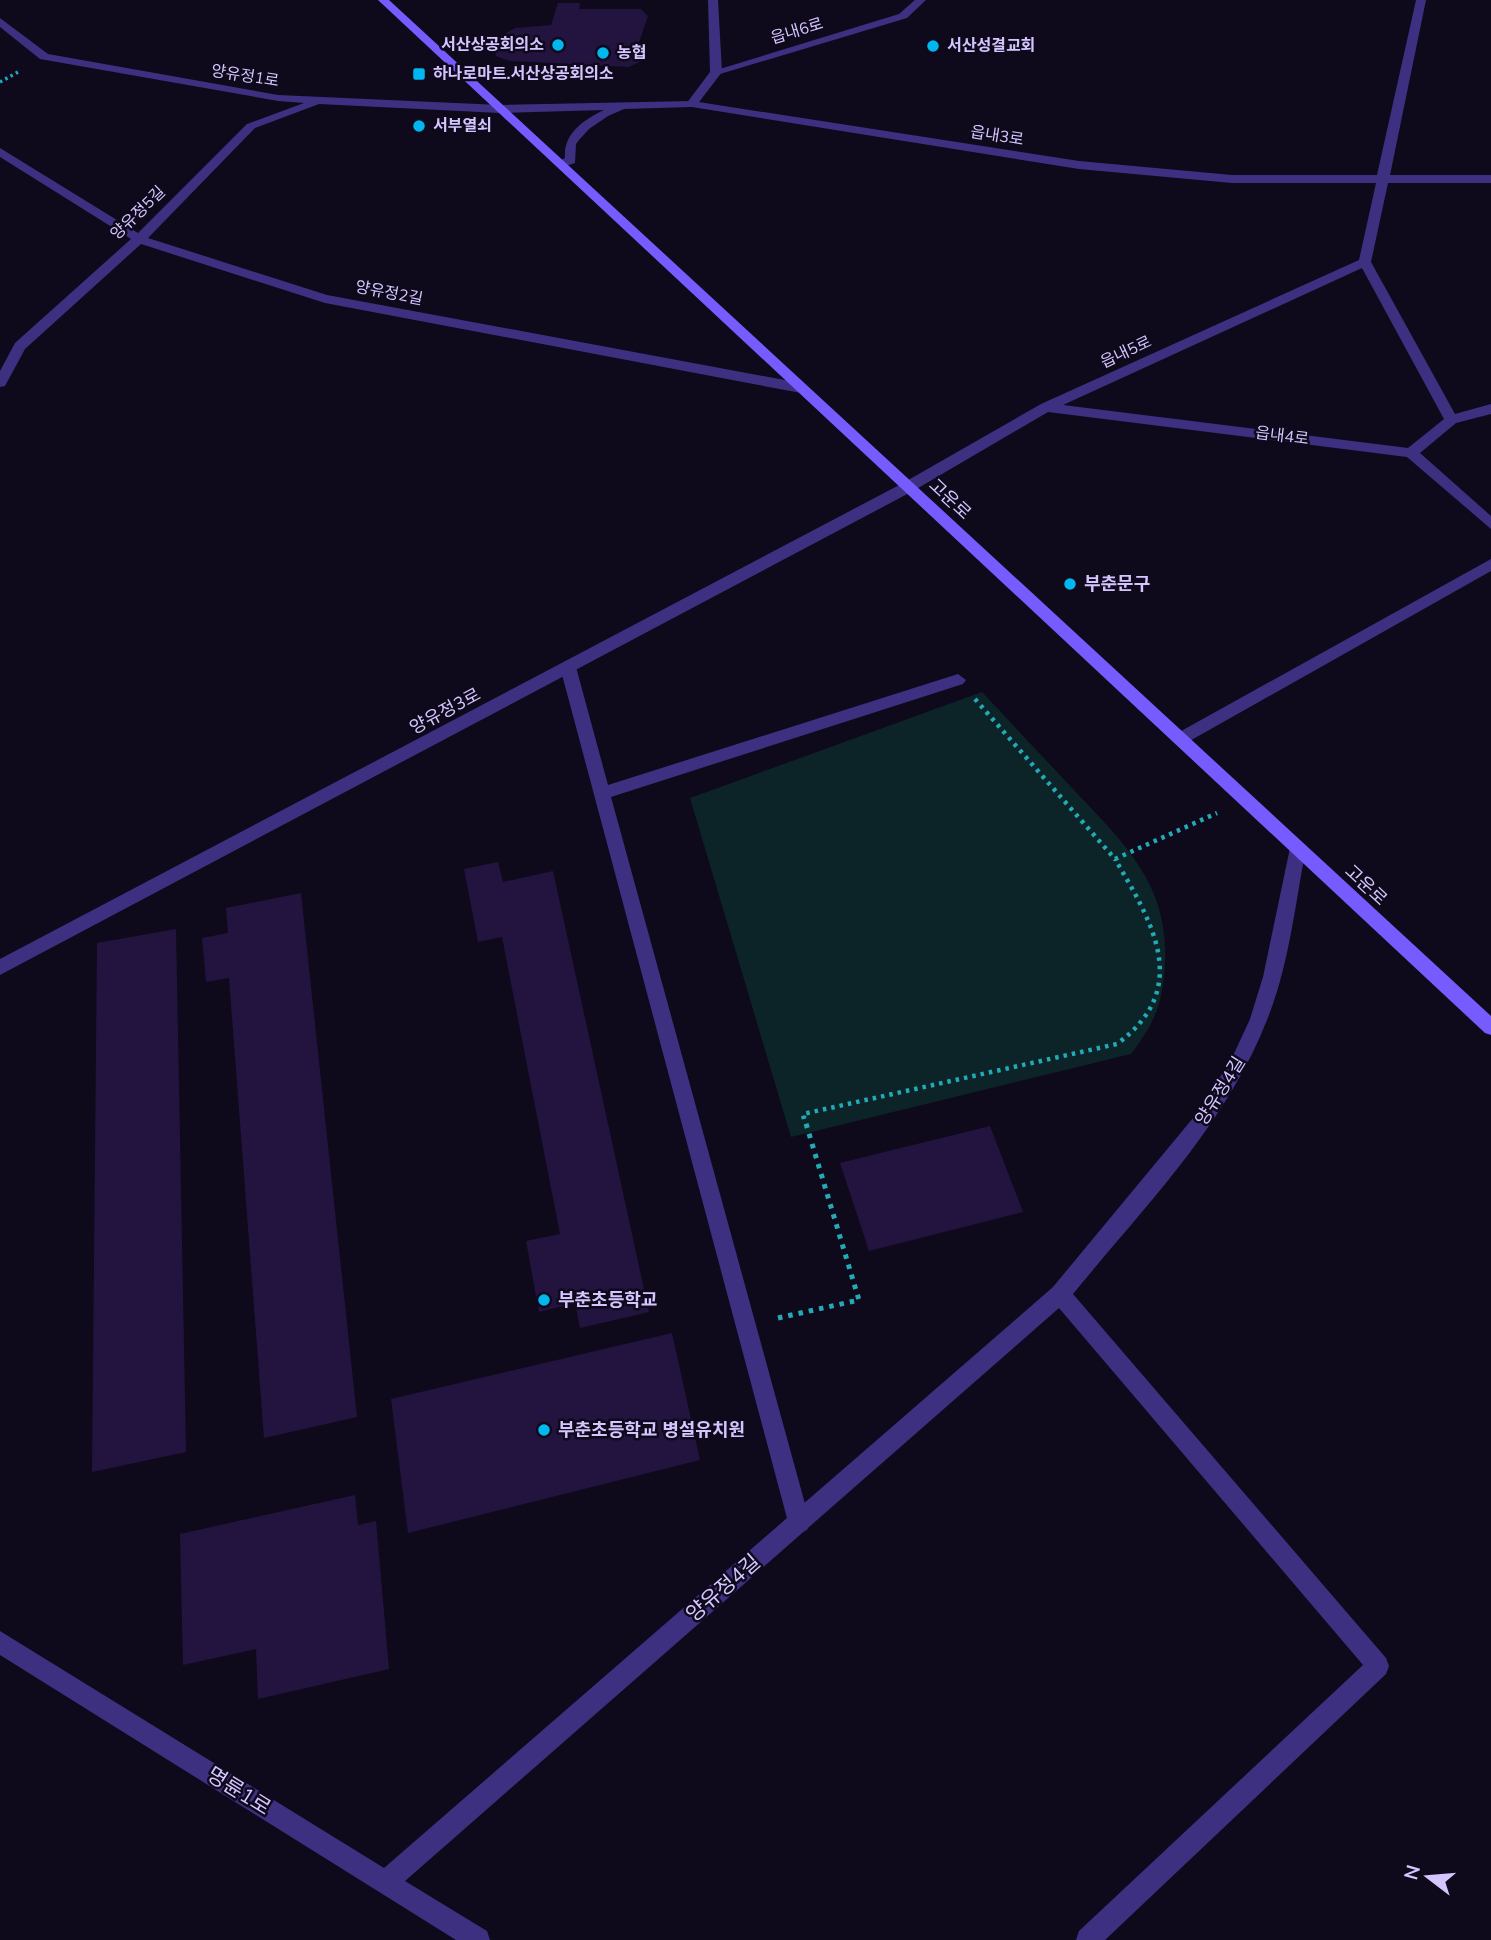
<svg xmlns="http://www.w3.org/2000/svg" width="1491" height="1940" font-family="'Nunito Sans','Noto Sans KR',sans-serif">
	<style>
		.green { fill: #0c2427 }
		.building { fill: #23143f }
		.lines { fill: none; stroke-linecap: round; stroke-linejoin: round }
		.path-far2 { stroke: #22aab6; stroke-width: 3.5; stroke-dasharray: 2.5 3.5; stroke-linecap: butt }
		.path-far1 { stroke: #22aab6; stroke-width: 4.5; stroke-dasharray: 3.5 5; stroke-linecap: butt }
		.path { stroke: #22aab6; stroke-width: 5; stroke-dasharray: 4.5 6; stroke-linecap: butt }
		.lane { fill: #3e3080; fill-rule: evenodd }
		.street { fill: #3e3080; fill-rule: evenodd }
		.secondary { fill: #765cff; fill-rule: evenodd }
		.poi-dot { fill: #00b7f0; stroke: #0f091c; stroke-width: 2.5 }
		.labels { text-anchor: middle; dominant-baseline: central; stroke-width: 5; stroke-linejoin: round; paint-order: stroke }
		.far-street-label { font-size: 16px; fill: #d4c5ff; stroke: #0f091c }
		.far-poi-label { font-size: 16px; font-weight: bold; fill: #d4c5ff; stroke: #0f091c; text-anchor: start }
		.street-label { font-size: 18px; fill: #d4c5ff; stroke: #0f091c }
		.poi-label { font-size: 18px; font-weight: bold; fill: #d4c5ff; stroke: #0f091c; text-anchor: start }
		.near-street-label { font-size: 21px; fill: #d4c5ff; stroke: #0f091c }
	</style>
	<rect width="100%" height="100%" fill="#0f091c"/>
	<path class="green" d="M982 692C1012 724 1043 757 1073 789 1123 842 1169 884 1165 962 1163 1002 1156 1021 1131 1054L791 1137 690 798Z"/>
	<g class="building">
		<path d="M558 3H580L579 9H641L648 16 636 51 641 54 642 61 629 67 510 61 496 56 493 40 515 28 551 25Z"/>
		<path d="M498 862 503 882 553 871 649 1312 580 1328 575 1303 539 1312 526 1241 560 1234 502 937 478 942 464 869Z"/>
		<path d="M301 893 357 1417 264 1438 229 978 206 982 202 938 228 933 226 908Z"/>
		<path d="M176 929 186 1452 92 1472 97 943Z"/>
		<path d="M990 1126 1023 1212 869 1251 840 1163Z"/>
		<path d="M672 1333 700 1460 408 1533 391 1399Z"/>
		<path d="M355 1495 358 1525 376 1521 389 1669 258 1699 256 1649 183 1665 180 1534Z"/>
	</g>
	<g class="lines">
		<path class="path-far2" d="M0 82 20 71"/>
		<g class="path-far1">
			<path d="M975 699 1115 859 1217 813"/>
			<path d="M804 1119 803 1114 1117 1044C1193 988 1152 922 1115 859"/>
		</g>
		<path class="path" d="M778 1318 859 1300 804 1117"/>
		<g class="lane">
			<path d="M708 0H718L722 72 696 106 692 107 686 104 710 72Z"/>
			<path d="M568 661 576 667 608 785 958 674 966 680 963 684 611 797 810 1522 807 1530 799 1533 791 1530 788 1522 560 667Z"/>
		</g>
		<g class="street">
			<path d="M915 0H926L907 18 720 74 710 72 899 14Z"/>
			<path d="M1416 0H1426L1390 175H1491V183H1388L1371 262 1455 414 1491 404V414L1456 423 1420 453 1491 516V529L1407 457 1048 412 913 491 0 975V959L903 483 1041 404 1359 260 1376 183H1232L1079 169 692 107 624 109 608 116 589 129 579 140 576 144 575 163 560 168 554 164 565 158C563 134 583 120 604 110L500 113 319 104 255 128 148 238 327 295 801 383 808 388 801 393 325 303 141 244 25 349 5 386 0 387V371L15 343 131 239 0 157V148L138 233 247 124 304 103 278 101 40 59 0 27V18L48 54 278 95 500 105 692 101 1079 161 1232 175H1377ZM1362 268 1444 419 1408 448 1063 405Z"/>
			<path d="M1491 559V571L1186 743H1174L1172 739 1174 735Z"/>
			<path d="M1298 841 1306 848C1295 905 1289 966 1267 1020 1226 1125 1143 1208 1073 1294L1386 1658 1389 1666 1386 1674 1105 1940H1076L1079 1931 1363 1665 1059 1308 405 1881 487 1931 490 1940H456L0 1655V1631L384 1868 1053 1287 1198 1112 1232 1058 1250 1019 1263 977 1290 848Z"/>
		</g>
		<path class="secondary" d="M378 0H389L1491 1016V1035L1485 1033Z"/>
	</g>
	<g class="poi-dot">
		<circle cx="558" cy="45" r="7"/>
		<circle cx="933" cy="46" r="7"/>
		<circle cx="603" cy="53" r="7"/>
		<rect x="412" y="67" width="14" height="14" rx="3.5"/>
		<circle cx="419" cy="126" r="7"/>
		<circle cx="1070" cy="584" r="7"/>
		<circle cx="544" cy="1300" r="7"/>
		<circle cx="544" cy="1430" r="7"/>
	</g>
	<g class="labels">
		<g class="far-street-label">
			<text transform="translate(797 31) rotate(-17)">읍내6로</text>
			<text transform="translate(245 76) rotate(9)">양유정1로</text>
			<text transform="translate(997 136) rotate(9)">읍내3로</text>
			<text transform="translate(138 213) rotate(-44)">양유정5길</text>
			<text transform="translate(389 293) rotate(11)">양유정2길</text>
			<text transform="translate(1126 352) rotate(-25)">읍내5로</text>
			<text transform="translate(1282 436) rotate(7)">읍내4로</text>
		</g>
		<g class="far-poi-label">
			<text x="544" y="45" text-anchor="end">서산상공회의소</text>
			<text x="947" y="46">서산성결교회</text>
			<text x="617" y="53">농협</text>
			<text x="433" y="74">하나로마트.서산상공회의소</text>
			<text x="433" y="126">서부열쇠</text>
		</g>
		<g class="street-label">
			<text transform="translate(950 499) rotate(43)">고운로</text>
			<text transform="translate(445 711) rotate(-28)">양유정3로</text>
			<text transform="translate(1366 885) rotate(43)">고운로</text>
			<text transform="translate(1220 1091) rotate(-58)">양유정4길</text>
		</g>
		<g class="poi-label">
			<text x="1084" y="584">부춘문구</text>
			<text x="558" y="1300">부춘초등학교</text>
			<text x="558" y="1430">부춘초등학교 병설유치원</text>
		</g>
		<g class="near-street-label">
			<text transform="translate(723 1588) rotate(-41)">양유정4길</text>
			<text transform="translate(239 1791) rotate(32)">명륜1로</text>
		</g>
	</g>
	<g transform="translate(1428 1877) rotate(286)" stroke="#0f091c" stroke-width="5" paint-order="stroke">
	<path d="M0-5L12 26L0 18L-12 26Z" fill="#d4c5ff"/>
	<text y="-10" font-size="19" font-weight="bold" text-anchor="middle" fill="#d4c5ff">N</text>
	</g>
</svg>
